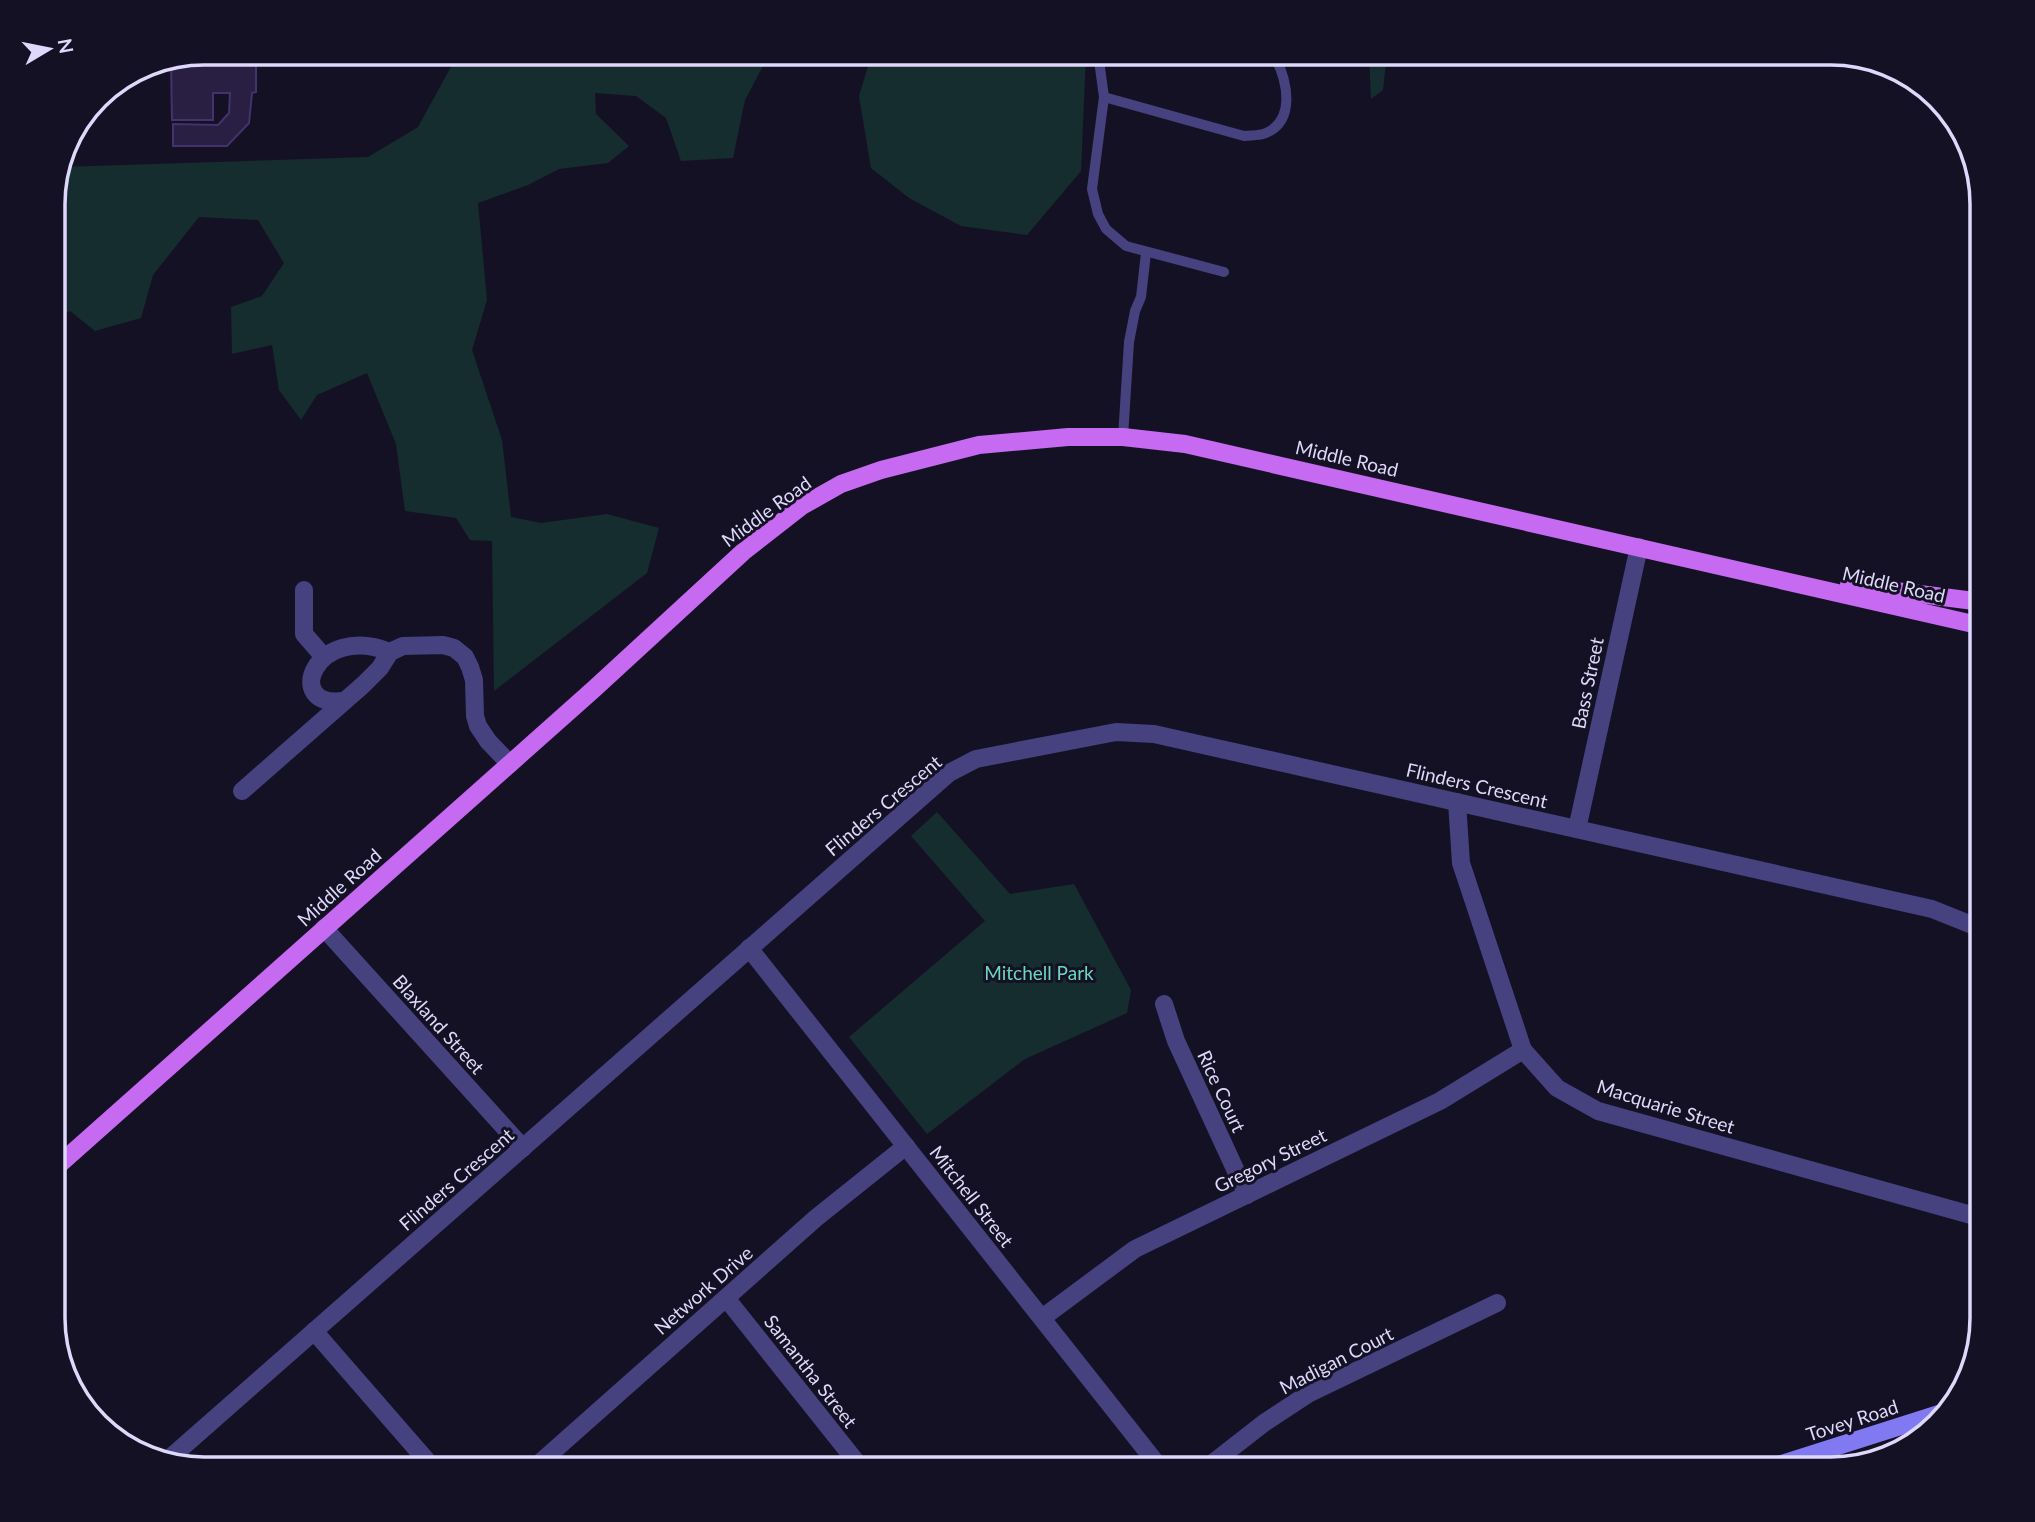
<svg xmlns="http://www.w3.org/2000/svg" width="2035" height="1522" font-family="Lato,sans-serif">
	<style>
		.green { fill: #152d2e }
		.building { fill: #281f43; stroke: #42336d; stroke-width: 2 }
		.lines { fill: none; stroke-linecap: round; stroke-linejoin: round }
		.lane { stroke: #46417f; stroke-width: 10 }
		.street { stroke: #46417f; stroke-width: 18 }
		.secondary { stroke: #8179f2; stroke-width: 18 }
		.primary { stroke: #c56af1; stroke-width: 18 }
		.labels { text-anchor: middle; dominant-baseline: central; stroke-width: 6; stroke-linejoin: round; paint-order: stroke }
		.street-label { font-size: 19px; fill: #ded8fb; stroke: #151124 }
		.park-label { font-size: 19px; fill: #6bd5bf; stroke: #151124 }
		.rim { fill: none; stroke: #ded8fb; stroke-width: 3.5 }
	</style>
	<rect width="100%" height="100%" fill="#151124"/>
	<g class="green">
		<path d="M480 53H795L790 65 763 66 745 100 733 158 681 161 666 118 636 96 595 93 596 114 629 146 608 163 559 169 528 185 478 203 487 300 472 350 502 440 511 517 541 523 607 514 659 528 647 573 494 691 492 541 470 540 456 518 405 511 396 444 367 373 317 395 301 420 279 390 272 345 232 354 231 307 262 296 284 263 258 220 199 217 153 275 141 318 95 331 70 311 53 317V194L60 167 368 157 418 127 453 63 478 57Z"/>
		<path d="M872 53H1086L1081 171 1027 235 961 226 909 198 871 168 859 96Z"/>
		<path d="M1369 53H1387L1383 90 1371 99Z"/>
		<path d="M937 812 1010 894 1074 884 1131 990 1127 1013 1025 1059 927 1134 849 1037 985 921 911 836Z"/>
	</g>
	<path class="building" d="M204 52 261 53V58H256V92L252 93 249 123 227 146H173V124L218 125 229 113 230 93H213V120H172L171 61H161Z"/>
	<g class="lines">
		<g class="lane">
			<path d="M1098 53 1104 97 1092 189 1098 214 1106 229 1126 246 1224 272"/>
			<path d="M1104 97 1244 136C1250 135 1260 136 1266 133 1296 120 1287 81 1276 59L1259 53"/>
			<path d="M1123 437 1129 342 1135 311 1141 297 1146 253"/>
		</g>
		<g class="street">
			<path d="M304 590V634L324 657"/>
			<path d="M343 701C282 708 315 622 390 652"/>
			<path d="M242 791 363 685 380 668 390 652 403 646 443 645 454 648 465 657 470 667 474 680 475 716 478 726 488 741 510 764"/>
			<path d="M1457 802 1461 863 1523 1050 1557 1088 1598 1111 1982 1218"/>
			<path d="M1577 829 1639 547"/>
			<path d="M324 928 523 1148"/>
			<path d="M749 948 1161 1469"/>
			<path d="M1164 1004 1176 1041 1247 1195"/>
			<path d="M726 1298 862 1469"/>
			<path d="M1042 1318 1135 1249 1440 1101 1523 1050"/>
			<path d="M314 1331 434 1469"/>
			<path d="M170 1458 949 773 976 759 1116 732 1154 734 1932 909 1982 929"/>
			<path d="M533 1469 816 1218 906 1146"/>
			<path d="M1205 1469 1264 1423 1308 1394 1497 1303"/>
		</g>
		<path class="secondary" d="M1766 1469 1951 1410"/>
		<g class="primary">
			<path d="M1849 585 1982 602"/>
			<path d="M53 1170 594 689 743 552 802 506 841 484 881 470 979 445 1068 437H1123L1185 444 1982 626"/>
		</g>
	</g>
	<g class="labels">
		<g class="street-label">
			<text transform="translate(1347 458) rotate(13)">Middle Road</text>
			<text transform="translate(766 511) rotate(-36)">Middle Road</text>
			<text transform="translate(1894 584) rotate(13)">Middle Road</text>
			<text transform="translate(1587 683) rotate(-78)">Bass Street</text>
			<text transform="translate(1477 785) rotate(13)">Flinders Crescent</text>
			<text transform="translate(883 805) rotate(-40)">Flinders Crescent</text>
			<text transform="translate(339 887) rotate(-42)">Middle Road</text>
			<text transform="translate(439 1024) rotate(48)">Blaxland Street</text>
			<text transform="translate(1222 1091) rotate(65)">Rice Court</text>
			<text transform="translate(1666 1106) rotate(17)">Macquarie Street</text>
			<text transform="translate(1270 1160) rotate(-26)">Gregory Street</text>
			<text transform="translate(456 1179) rotate(-41)">Flinders Crescent</text>
			<text transform="translate(972 1196) rotate(52)">Mitchell Street</text>
			<text transform="translate(703 1290) rotate(-41)">Network Drive</text>
			<text transform="translate(1336 1360) rotate(-27)">Madigan Court</text>
			<text transform="translate(811 1371) rotate(52)">Samantha Street</text>
			<text transform="translate(1852 1420) rotate(-18)">Tovey Road</text>
		</g>
		<g class="park-label">
			<text x="1039" y="972">Mitchell Park</text>
		</g>
	</g>
	<path d="M0 0H2035V1522H0ZM204 65H1831A139 139 0 0 1 1970 204V1318A139 139 0 0 1 1831 1457H204A139 139 0 0 1 65 1318V204A139 139 0 0 1 204 65Z" fill="#151124" fill-rule="evenodd"/>
	<path class="rim" d="M204 65H1831A139 139 0 0 1 1970 204V1318A139 139 0 0 1 1831 1457H204A139 139 0 0 1 65 1318V204A139 139 0 0 1 204 65Z"/>
	<g transform="translate(49 49) rotate(80)" stroke="#151124" stroke-width="5" paint-order="stroke">
	<path d="M0-5L12 26L0 18L-12 26Z" fill="#ded8fb"/>
	<text y="-10" font-size="19" font-weight="bold" text-anchor="middle" fill="#ded8fb">N</text>
	</g>
</svg>
